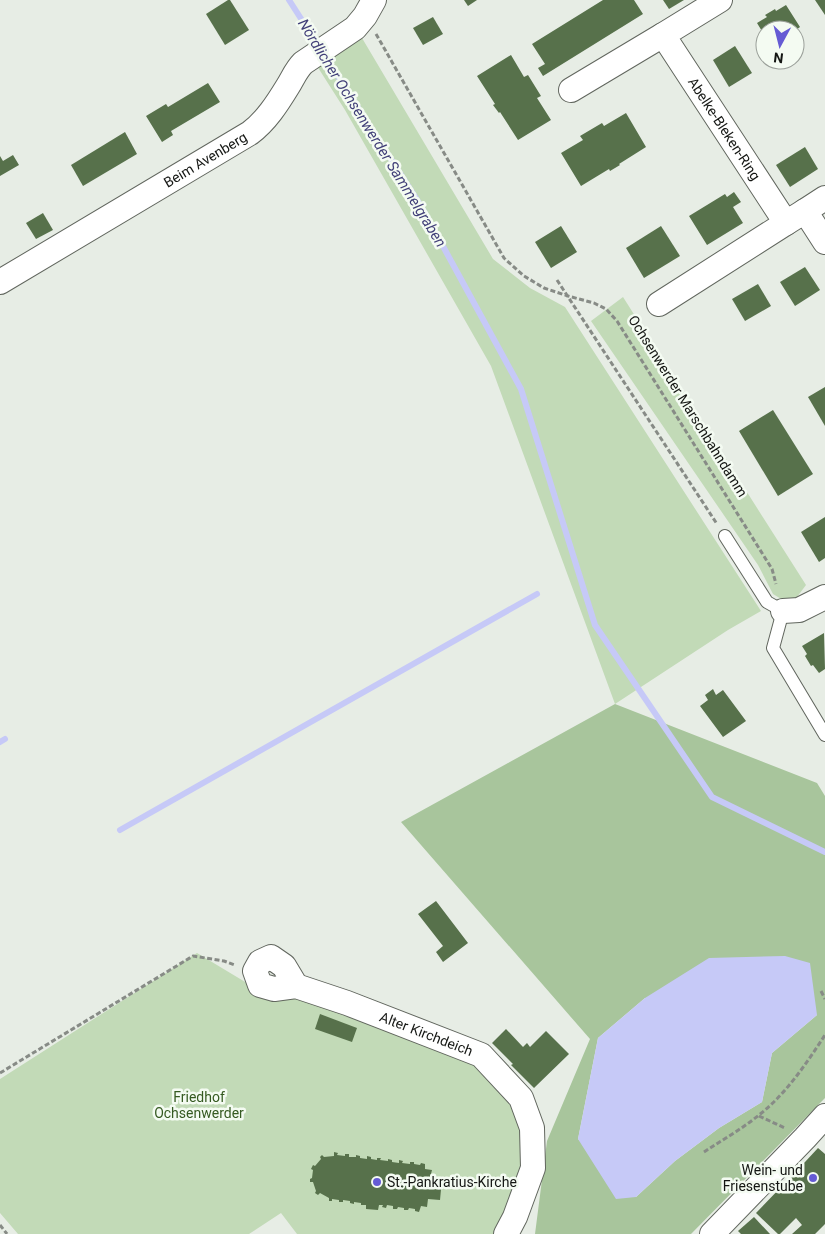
<svg xmlns="http://www.w3.org/2000/svg" width="825" height="1234" font-family="Roboto,sans-serif">
	<style>
		.green { fill: #c2dab7 }
		.forest { fill: #a8c59c; fill-rule: evenodd }
		.water { fill: #c6c9f7 }
		.lines { fill: none; stroke-linecap: round; stroke-linejoin: round }
		.stream { stroke: #c6c9f7; stroke-width: 6 }
		.building { fill: #57714b }
		.service-casing { stroke: #61665e; stroke-width: 14 }
		.minor-casing { stroke: #61665e; stroke-width: 26 }
		.path { stroke: #878b86; stroke-width: 3; stroke-dasharray: 5 2.5; stroke-linecap: butt }
		.service { stroke: #fff; stroke-width: 12 }
		.minor { stroke: #fff; stroke-width: 24 }
		.poi-dot { fill: #655bd4; stroke: #f4fbf2; stroke-width: 2 }
		.labels { text-anchor: middle; dominant-baseline: central; stroke-width: 5; stroke-linejoin: round; paint-order: stroke }
		.street-label { font-size: 14px; fill: #141613; stroke: #f4fbf2 }
		.park-label { font-size: 14px; fill: #355a21; stroke: #f4fbf2 }
		.poi-label { font-size: 14px; fill: #141613; stroke: #f4fbf2; text-anchor: end }
		.water-label { font-size: 15px; font-style: italic; fill: #413f78; stroke: #f4fbf2 }
	</style>
	<rect width="100%" height="100%" fill="#e7ede5"/>
	<g class="green">
		<path d="M362 38 493 259 530 288 565 307 761 611 728 630 615 704 491 366 345 110 317 66Z"/>
		<path d="M623 297 806 585 791 605 773 594 758 565 591 321Z"/>
		<path d="M197 953 257 989 344 1011 476 1061 511 1101 522 1135 521 1180 508 1215 494 1234H297L281 1213 249 1234H18L0 1213V1079Z"/>
	</g>
	<path class="forest" d="M615 704 817 783 825 796V1098L691 1234H535L547 1141 590 1039 401 822ZM645 998 817 1015 772 1053 762 1102 719 1128 675 1161 636 1197 578 1139 598 1038Z"/>
	<path class="water" d="M785 956 810 963 817 1015 772 1053 762 1102 719 1128 675 1161 636 1197 616 1199 578 1139 598 1038 645 998 709 958Z"/>
	<g class="lines">
		<g class="stream">
			<path d="M289 0 421 206 521 389 595 625 712 797 825 852"/>
			<path d="M0 742 5 739"/>
			<path d="M120 830 537 594"/>
		</g>
	</g>
	<g class="building">
		<path d="M228 0H230L249 30 225 45 206 14Z"/>
		<path d="M464 0H477L468 6Z"/>
		<path d="M603 0H634L643 14 543 76 538 68 545 64 532 44Z"/>
		<path d="M663 0H684L669 9Z"/>
		<path d="M815 0H825V15Z"/>
		<path d="M786 5 800 27 796 30H765V36L757 23 767 17 765 15 775 9 776 11Z"/>
		<path d="M433 17 443 34 423 45 413 28Z"/>
		<path d="M735 46 752 73 729 87 713 60Z"/>
		<path d="M511 55 524 77 528 75 541 96 537 98 551 120 518 140 500 112 499 113 493 105 495 104 477 76Z"/>
		<path d="M208 83 220 102 171 131 173 135 162 142 146 116 166 104 168 107Z"/>
		<path d="M626 113 646 147 619 164 620 165 610 171 609 169 581 186 561 153 583 140 580 136 602 123 604 126Z"/>
		<path d="M125 132 137 154 83 186 71 165Z"/>
		<path d="M805 147 818 169 790 187 776 165Z"/>
		<path d="M13 155 19 165 0 176V156L3 161Z"/>
		<path d="M734 192 741 202 733 207 743 223 707 245 689 216 725 194 727 197Z"/>
		<path d="M43 213 53 230 36 239 26 223Z"/>
		<path d="M561 226 577 252 551 268 535 242Z"/>
		<path d="M661 226 680 256 644 278 626 248Z"/>
		<path d="M805 267 820 290 795 306 780 282Z"/>
		<path d="M758 284 771 306 745 321 732 299Z"/>
		<path d="M825 387V426L808 397Z"/>
		<path d="M773 410 813 474 778 496 739 431Z"/>
		<path d="M825 517V558L819 562 801 532Z"/>
		<path d="M824 633 825 669 819 673 813 665 811 666 805 656 807 654 802 646Z"/>
		<path d="M713 689 716 695 723 690 746 721 723 737 700 706 708 700 705 695Z"/>
		<path d="M436 901 468 943 443 962 436 952 443 946 418 914Z"/>
		<path d="M320 1014 357 1028 352 1042 315 1029Z"/>
		<path d="M506 1029 523 1047 527 1043 530 1047 546 1031 569 1054 534 1088 511 1065 513 1064 492 1043Z"/>
		<path d="M818 1148 825 1154V1224L815 1234H792L802 1225 796 1218 780 1234H778L756 1213 784 1184 785 1185 793 1176H792Z"/>
		<path d="M334 1152 338 1153 337 1155 345 1156V1154H349V1157H356V1155L360 1156V1158L367 1159V1156L371 1157V1159L377 1160V1158H381L380 1160 388 1161V1159L392 1160V1162L399 1163V1160L403 1161 402 1163 410 1164V1162H414V1164L420 1165 421 1163 425 1164V1169L432 1170 430 1178 442 1179 440 1200 428 1199 427 1207 421 1206 419 1212 415 1211V1209L409 1208 408 1210H404V1208L398 1207 397 1209H393V1206L387 1205 386 1208 382 1207 383 1205H379L378 1210 366 1209V1205H361V1203L354 1202V1204L350 1203V1201L343 1200V1202H339V1200L332 1199V1201H329V1198L320 1193 318 1195 315 1193 316 1191 313 1182H310V1179L312 1178 313 1170 311 1169 313 1165 315 1166 321 1159 320 1157 322 1155 324 1157 334 1156Z"/>
		<path d="M754 1217 770 1234H741L738 1231Z"/>
	</g>
	<g class="lines">
		<defs>
			<path id="service" d="M725 536 767 602 783 611 773 648 825 735"/>
			<g id="minor">
				<path id="s1" d="M720 0 663 35 786 223 805 211 825 242"/>
				<path d="M571 90 663 35"/>
				<path d="M805 211 825 198"/>
				<path id="s2" d="M0 282 250 133C266 121 277 104 288 86 293 78 296 70 303 63L355 28 365 16 374 0"/>
				<path d="M659 304 786 223"/>
				<path d="M783 611 799 610 825 597"/>
				<path id="s3" d="M296 986 284 966 271 957 260 962 255 971 260 985 274 989 296 986 347 1003 481 1055 521 1098 532 1128 533 1168 515 1217 506 1234"/>
				<path d="M712 1234 805 1138 825 1116"/>
			</g>
		</defs>
		<use href="#service" class="service-casing"/>
		<use href="#minor" class="minor-casing"/>
		<g class="path">
			<path d="M376 34 504 258 524 276 544 288 568 296 594 303 606 309 617 321 772 569 776 584"/>
			<path d="M557 280 717 524"/>
			<path d="M821 991 825 999"/>
			<path d="M0 1073 193 956 224 961 235 965"/>
			<path d="M759 1116 785 1128"/>
			<path d="M704 1152C722 1140 742 1129 759 1115 786 1094 806 1064 825 1035"/>
			<path d="M0 1225 7 1234"/>
		</g>
		<use href="#service" class="service"/>
		<use href="#minor" class="minor"/>
	</g>
	<g class="poi-dot">
		<circle cx="813" cy="1178" r="5"/>
		<circle cx="377" cy="1182" r="5"/>
	</g>
	<g class="labels">
		<g class="street-label">
			<text stroke="none"><textPath href="#s1" startOffset="179">Abelke-Bleken-Ring</textPath></text>
			<text stroke="none"><textPath href="#s2" startOffset="239">Beim Avenberg</textPath></text>
			<text transform="translate(688 406) rotate(58)">Ochsenwerder Marschbahndamm</text>
			<text stroke="none"><textPath href="#s3" startOffset="252">Alter Kirchdeich</textPath></text>
		</g>
		<g class="park-label">
			<text x="199" y="1097">Friedhof<tspan x="199" dy="16">Ochsenwerder</tspan></text>
		</g>
		<g class="poi-label">
			<text x="803" y="1170">Wein- und<tspan x="803" dy="16">Friesenstube</tspan></text>
			<text x="387" y="1182" text-anchor="start">St.-Pankratius-Kirche</text>
		</g>
		<g class="water-label">
			<text transform="translate(372 133) rotate(58)">Nördlicher Ochsenwerder Sammelgraben</text>
		</g>
	</g>
	<g transform="translate(780 45) rotate(187)"><circle r="24" fill="#f4fbf2" stroke="#9a9f99"/>
	<path d="M0-4L9 19L0 12L-9 19Z" fill="#655bd4"/>
	<text y="-8" font-size="14" font-weight="bold" text-anchor="middle" fill="#141613">N</text>
	</g>
</svg>
